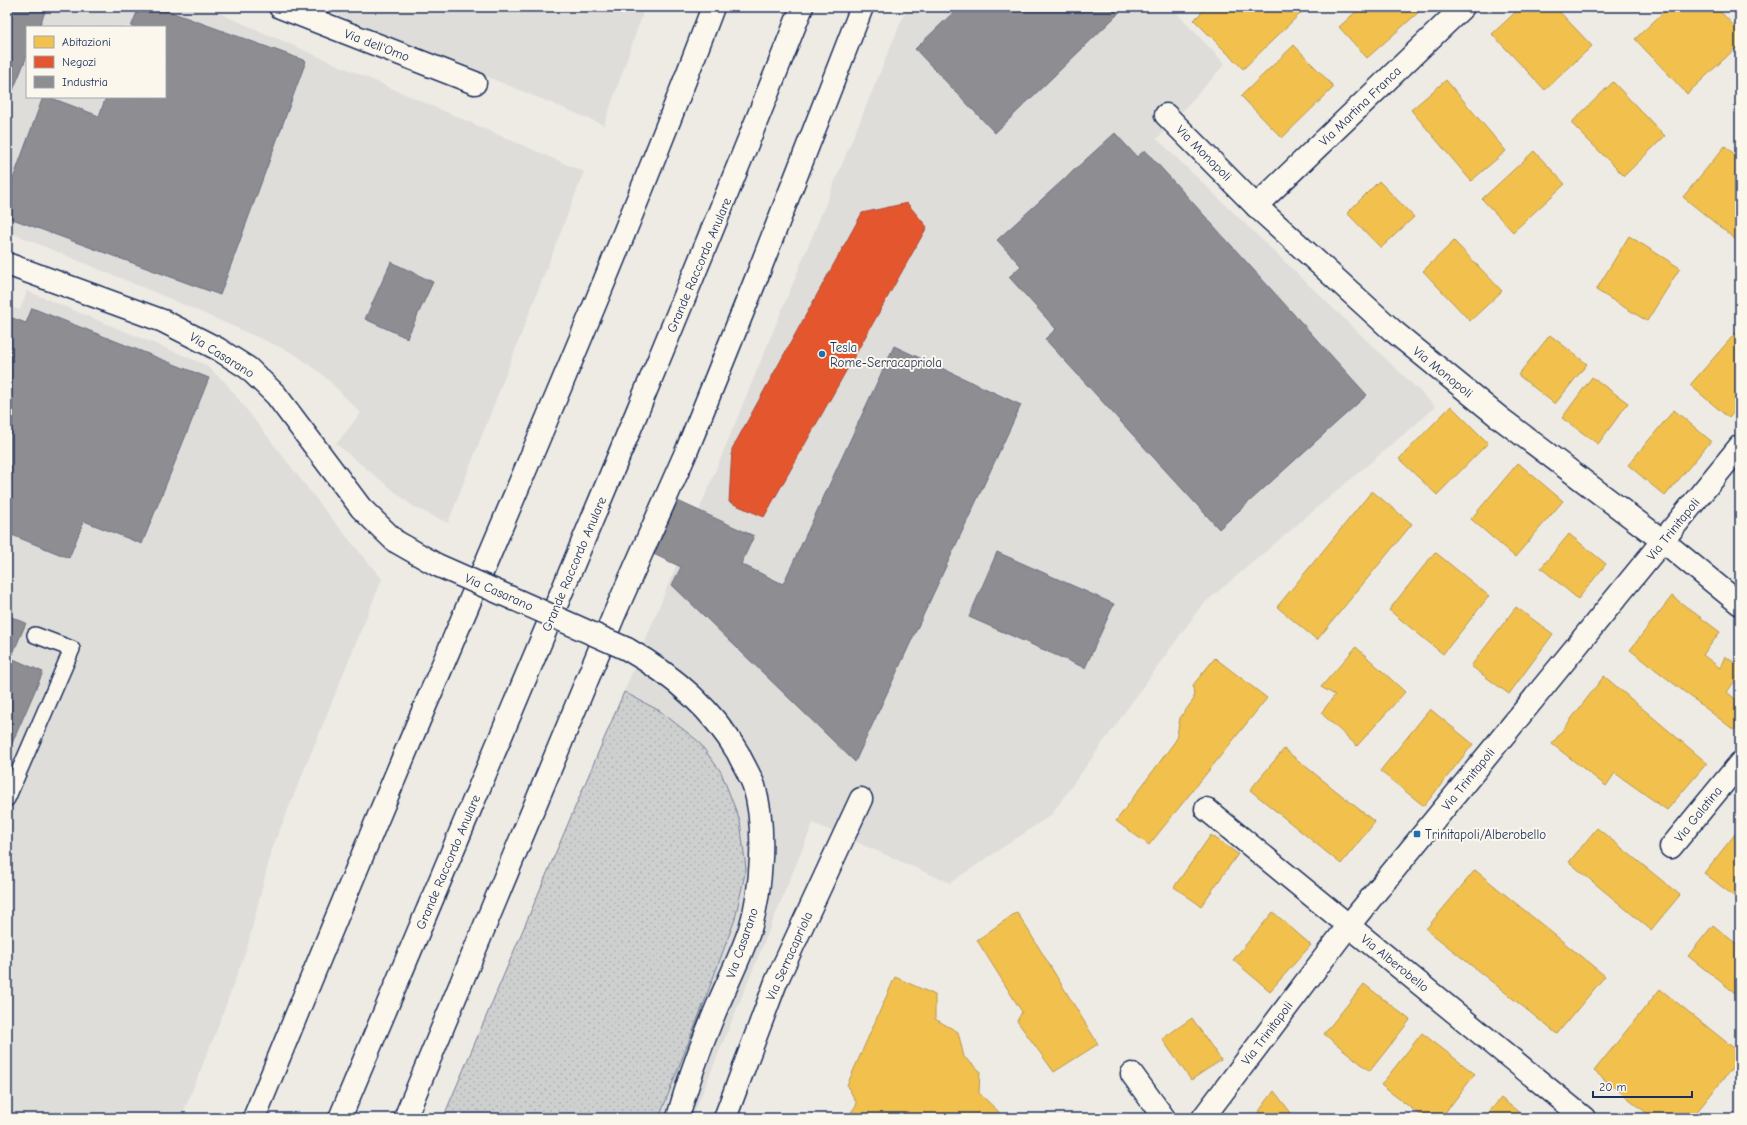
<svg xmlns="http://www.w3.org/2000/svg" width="1747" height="1125" font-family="'Comic Neue',sans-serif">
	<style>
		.built { fill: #deddda; fill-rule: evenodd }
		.grass { fill: url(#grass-dots); stroke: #747f96 }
		.homes { fill: #f2c14e; stroke: #b29553 }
		.shops { fill: #e4572e; stroke: #a84b3c }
		.industry { fill: #8d8d92; stroke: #6b7182 }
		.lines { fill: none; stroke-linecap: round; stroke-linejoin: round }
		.lane-casing { stroke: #1b2f5e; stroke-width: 18 }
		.street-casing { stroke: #1b2f5e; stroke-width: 25 }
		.highway-casing { stroke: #1b2f5e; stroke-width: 25 }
		.lane { stroke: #fbf7ec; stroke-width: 15 }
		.street { stroke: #fbf7ec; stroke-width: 22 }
		.highway { stroke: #fbf7ec; stroke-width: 22 }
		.street-bridge-casing { stroke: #1b2f5e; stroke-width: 25; stroke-linecap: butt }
		.street-bridge { stroke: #fbf7ec; stroke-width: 22 }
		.poi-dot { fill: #1f6fb2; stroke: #fbf7ec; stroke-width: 1.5 }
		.labels { text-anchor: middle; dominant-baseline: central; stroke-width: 4; stroke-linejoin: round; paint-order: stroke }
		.street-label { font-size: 13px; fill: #1b2f5e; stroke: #fbf7ec }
		.poi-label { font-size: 13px; fill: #1b2f5e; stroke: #fbf7ec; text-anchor: start }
	</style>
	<defs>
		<pattern id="grass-dots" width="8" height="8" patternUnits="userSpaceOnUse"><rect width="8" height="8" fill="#cecfcf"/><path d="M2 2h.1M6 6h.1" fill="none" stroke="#b0b2b4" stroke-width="1.8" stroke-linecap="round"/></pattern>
	</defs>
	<rect width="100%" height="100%" fill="#eeebe4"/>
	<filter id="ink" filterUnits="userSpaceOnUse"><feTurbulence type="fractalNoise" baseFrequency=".025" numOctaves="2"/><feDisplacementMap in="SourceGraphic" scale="8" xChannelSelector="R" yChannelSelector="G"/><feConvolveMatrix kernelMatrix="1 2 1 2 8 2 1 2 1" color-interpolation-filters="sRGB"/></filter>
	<g filter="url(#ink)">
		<g class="built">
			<path d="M7 7H205L584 172 448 523 414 507 336 444 361 413 322 374 293 353 173 300 7 231ZM27 27H165V97H27Z"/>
			<path d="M319 7H645L604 125Z"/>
			<path d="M907 7H1171L1225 64 1157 139 1436 407 1201 606 1051 815 950 883 813 823 692 1118H448Z"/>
			<path d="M27 291 204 364 225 382 327 513 382 579 272 849 247 948 214 1037 181 1118H7V305L20 310Z"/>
		</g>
		<path class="grass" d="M624 692 660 711 698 741 721 772 740 821 746 869 735 919 705 1000 659 1118H443Z"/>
		<g class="homes">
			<path d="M1207 7H1307L1243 69 1194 20Z"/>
			<path d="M1361 7H1417L1420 11 1367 58 1339 27Z"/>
			<path d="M1521 7H1555L1592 46 1545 90 1492 34Z"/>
			<path d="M1669 7H1716L1740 32V44L1687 94 1635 39Z"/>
			<path d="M1294 45 1334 87 1282 138 1241 96Z"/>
			<path d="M1446 80 1506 151 1471 181 1411 110Z"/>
			<path d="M1613 82 1665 136 1624 176 1571 123Z"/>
			<path d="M1725 146 1740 159V243L1683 197Z"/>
			<path d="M1534 151 1565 184 1513 232 1482 199Z"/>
			<path d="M1379 181 1414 217 1381 248 1347 213Z"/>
			<path d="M1629 236 1680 268 1647 321 1596 290Z"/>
			<path d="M1454 241 1502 291 1470 321 1423 271Z"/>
			<path d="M1740 328V405L1729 418 1690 385Z"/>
			<path d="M1550 335 1587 364 1555 404 1518 375Z"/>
			<path d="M1592 377 1628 403 1598 444 1562 418Z"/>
			<path d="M1451 406 1488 443 1437 495 1399 459Z"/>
			<path d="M1674 410 1711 441 1665 496 1628 465Z"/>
			<path d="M1518 463 1563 501 1515 557 1471 519Z"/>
			<path d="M1372 491 1412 524 1317 640 1277 607Z"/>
			<path d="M1569 534 1606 564 1578 599 1541 568Z"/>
			<path d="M1435 552 1489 596 1443 654 1389 610Z"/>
			<path d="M1672 596 1720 632 1703 655 1720 668 1725 656 1740 667V674L1727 692 1740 703V722L1734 730 1630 650Z"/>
			<path d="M1516 607 1553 634 1509 694 1471 666Z"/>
			<path d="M1356 647 1405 692 1357 746 1321 713 1335 695 1321 687Z"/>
			<path d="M1215 658 1267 698 1149 845 1116 821 1176 740 1180 718 1194 699 1193 685Z"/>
			<path d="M1604 676 1707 763 1667 810 1615 773 1606 786 1552 744Z"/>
			<path d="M1430 709 1473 744 1424 806 1380 771Z"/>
			<path d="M1284 749 1375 822 1341 864 1250 790Z"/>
			<path d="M1597 828 1680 895 1651 930 1569 862Z"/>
			<path d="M1740 828V898L1739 900 1704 873Z"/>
			<path d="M1211 835 1238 854 1201 906 1174 887Z"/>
			<path d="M1475 870 1605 976 1557 1034 1426 929Z"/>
			<path d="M1017 912 1098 1044 1054 1072 1017 1021 1022 1012 977 940Z"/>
			<path d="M1273 912 1311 945 1270 991 1233 960Z"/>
			<path d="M1713 925 1740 947V997L1688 956Z"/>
			<path d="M895 977 935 995V1019L958 1032 964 1057 980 1071 979 1093 999 1112 997 1118H928L917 1113 915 1118H847L857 1104 847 1085Z"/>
			<path d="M1364 984 1410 1020 1370 1071 1324 1034Z"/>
			<path d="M1660 989 1740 1053V1058L1692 1118H1653L1594 1071Z"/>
			<path d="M1192 1018 1221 1060 1191 1080 1162 1039Z"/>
			<path d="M1422 1033 1475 1074 1441 1118H1424L1381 1085Z"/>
			<path d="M1274 1091 1295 1118H1254Z"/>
			<path d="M1501 1098 1526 1118H1484Z"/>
		</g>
		<path class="shops" d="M907 203 927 227 764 517 729 502 732 449 862 213Z"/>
		<g class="industry">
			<path d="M7 7H47L39 27H27V56L7 105Z"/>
			<path d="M139 7H157L306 61 220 295 7 217V195L43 97H49L99 116 106 97H165V27H131Z"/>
			<path d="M959 7H1112L1118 14 995 133 915 49Z"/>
			<path d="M1115 133 1137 157 1145 150 1367 395 1219 529 1045 339 1056 329 1009 277 1021 266 997 240Z"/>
			<path d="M391 262 433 282 407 338 365 319Z"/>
			<path d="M32 308 209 378 142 544 84 521 69 558 7 533V316L26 323Z"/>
			<path d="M894 346 1021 405 855 762 672 585 681 567 645 550 669 497 754 536 741 564 783 584Z"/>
			<path d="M997 552 1114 604 1085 668 969 617Z"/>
			<path d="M7 615 26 623 11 658 43 672 7 755Z"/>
		</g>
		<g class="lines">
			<defs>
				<path id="lane" d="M7 799 72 649 35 635"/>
				<g id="street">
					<path d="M280 7 475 83"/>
					<path d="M1166 115 1256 206 1392 330 1500 418 1663 541 1740 604"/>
					<path d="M1256 206 1463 7"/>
					<path d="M7 264 163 321 218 349 248 368 276 395 361 508 395 541"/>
					<path d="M627 649C673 675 711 707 738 753 743 764 750 775 754 786 761 809 762 834 761 858 760 882 757 906 750 929 741 956 728 981 717 1007 702 1043 688 1080 678 1118"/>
					<path d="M1206 809 1584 1118"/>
					<path d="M1671 847 1740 763"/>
					<path d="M1132 1074 1164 1118"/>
					<path d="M725 1118 776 982 861 799"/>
					<path d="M1203 1118 1349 925 1740 446"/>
				</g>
				<g id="highway">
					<path d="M254 1118C314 973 373 827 435 683 530 459 627 235 713 7"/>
					<path d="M340 1118C495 748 654 380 802 7"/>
					<path d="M405 1118 614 615 687 450 756 279 862 7"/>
				</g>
			</defs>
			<use href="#lane" class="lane-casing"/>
			<use href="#street" class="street-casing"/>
			<use href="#highway" class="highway-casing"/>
			<use href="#lane" class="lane"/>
			<use href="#street" class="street"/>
			<use href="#highway" class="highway"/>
			<defs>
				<path id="street-bridge" d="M395 541 437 565 627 649"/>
			</defs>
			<use href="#street-bridge" class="street-bridge-casing"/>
			<use href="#street-bridge" class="street-bridge"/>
		</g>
	</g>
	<g class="poi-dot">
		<circle cx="822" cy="354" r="4"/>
		<rect x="1413" y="830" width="8" height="8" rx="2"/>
	</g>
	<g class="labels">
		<g class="street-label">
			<text transform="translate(377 45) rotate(21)">Via dell'Omo</text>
			<text transform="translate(1360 106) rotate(-44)">Via Martina Franca</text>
			<text transform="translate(1204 153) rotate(45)">Via Monopoli</text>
			<text transform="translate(699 265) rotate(-67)">Grande Raccordo Anulare</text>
			<text transform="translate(222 355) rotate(32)">Via Casarano</text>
			<text transform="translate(1443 372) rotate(39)">Via Monopoli</text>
			<text transform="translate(1673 529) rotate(-51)">Via Trinitapoli</text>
			<text transform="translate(574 564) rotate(-67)">Grande Raccordo Anulare</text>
			<text transform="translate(499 592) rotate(24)">Via Casarano</text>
			<text transform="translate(1468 779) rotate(-51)">Via Trinitapoli</text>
			<text transform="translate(1698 814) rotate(-51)">Via Galatina</text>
			<text transform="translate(448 862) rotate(-67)">Grande Raccordo Anulare</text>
			<text transform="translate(742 943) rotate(-71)">Via Casarano</text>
			<text transform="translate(789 956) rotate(-66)">Via Serracapriola</text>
			<text transform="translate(1395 963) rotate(39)">Via Alberobello</text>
			<text transform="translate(1267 1033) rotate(-53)">Via Trinitapoli</text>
		</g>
		<g class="poi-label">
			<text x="830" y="347">Tesla<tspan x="830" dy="15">Rome-Serracapriola</tspan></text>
			<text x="1425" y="834">Trinitapoli/Alberobello</text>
		</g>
	</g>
	<rect width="1747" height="1125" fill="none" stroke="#fbf7ec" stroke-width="24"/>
	<rect x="12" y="12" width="1723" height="1101" fill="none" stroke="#1b2f5e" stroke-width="1.5" filter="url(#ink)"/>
	<rect x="26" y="26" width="140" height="72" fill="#fbf7ec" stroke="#a1a7b3"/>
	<rect x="34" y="36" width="20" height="12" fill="#f2c14e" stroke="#a1a7b3"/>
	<text x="62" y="46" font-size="12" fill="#1b2f5e">Abitazioni</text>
	<rect x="34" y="56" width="20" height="12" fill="#e4572e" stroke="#a1a7b3"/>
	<text x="62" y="66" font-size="12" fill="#1b2f5e">Negozi</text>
	<rect x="34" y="76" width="20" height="12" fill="#8d8d92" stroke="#a1a7b3"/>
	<text x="62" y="86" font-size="12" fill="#1b2f5e">Industria</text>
	<path d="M1593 1091v6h99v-6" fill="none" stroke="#1b2f5e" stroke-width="2"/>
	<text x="1599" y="1091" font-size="12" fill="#1b2f5e" stroke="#fbf7ec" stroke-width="3" paint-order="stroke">20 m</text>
</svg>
